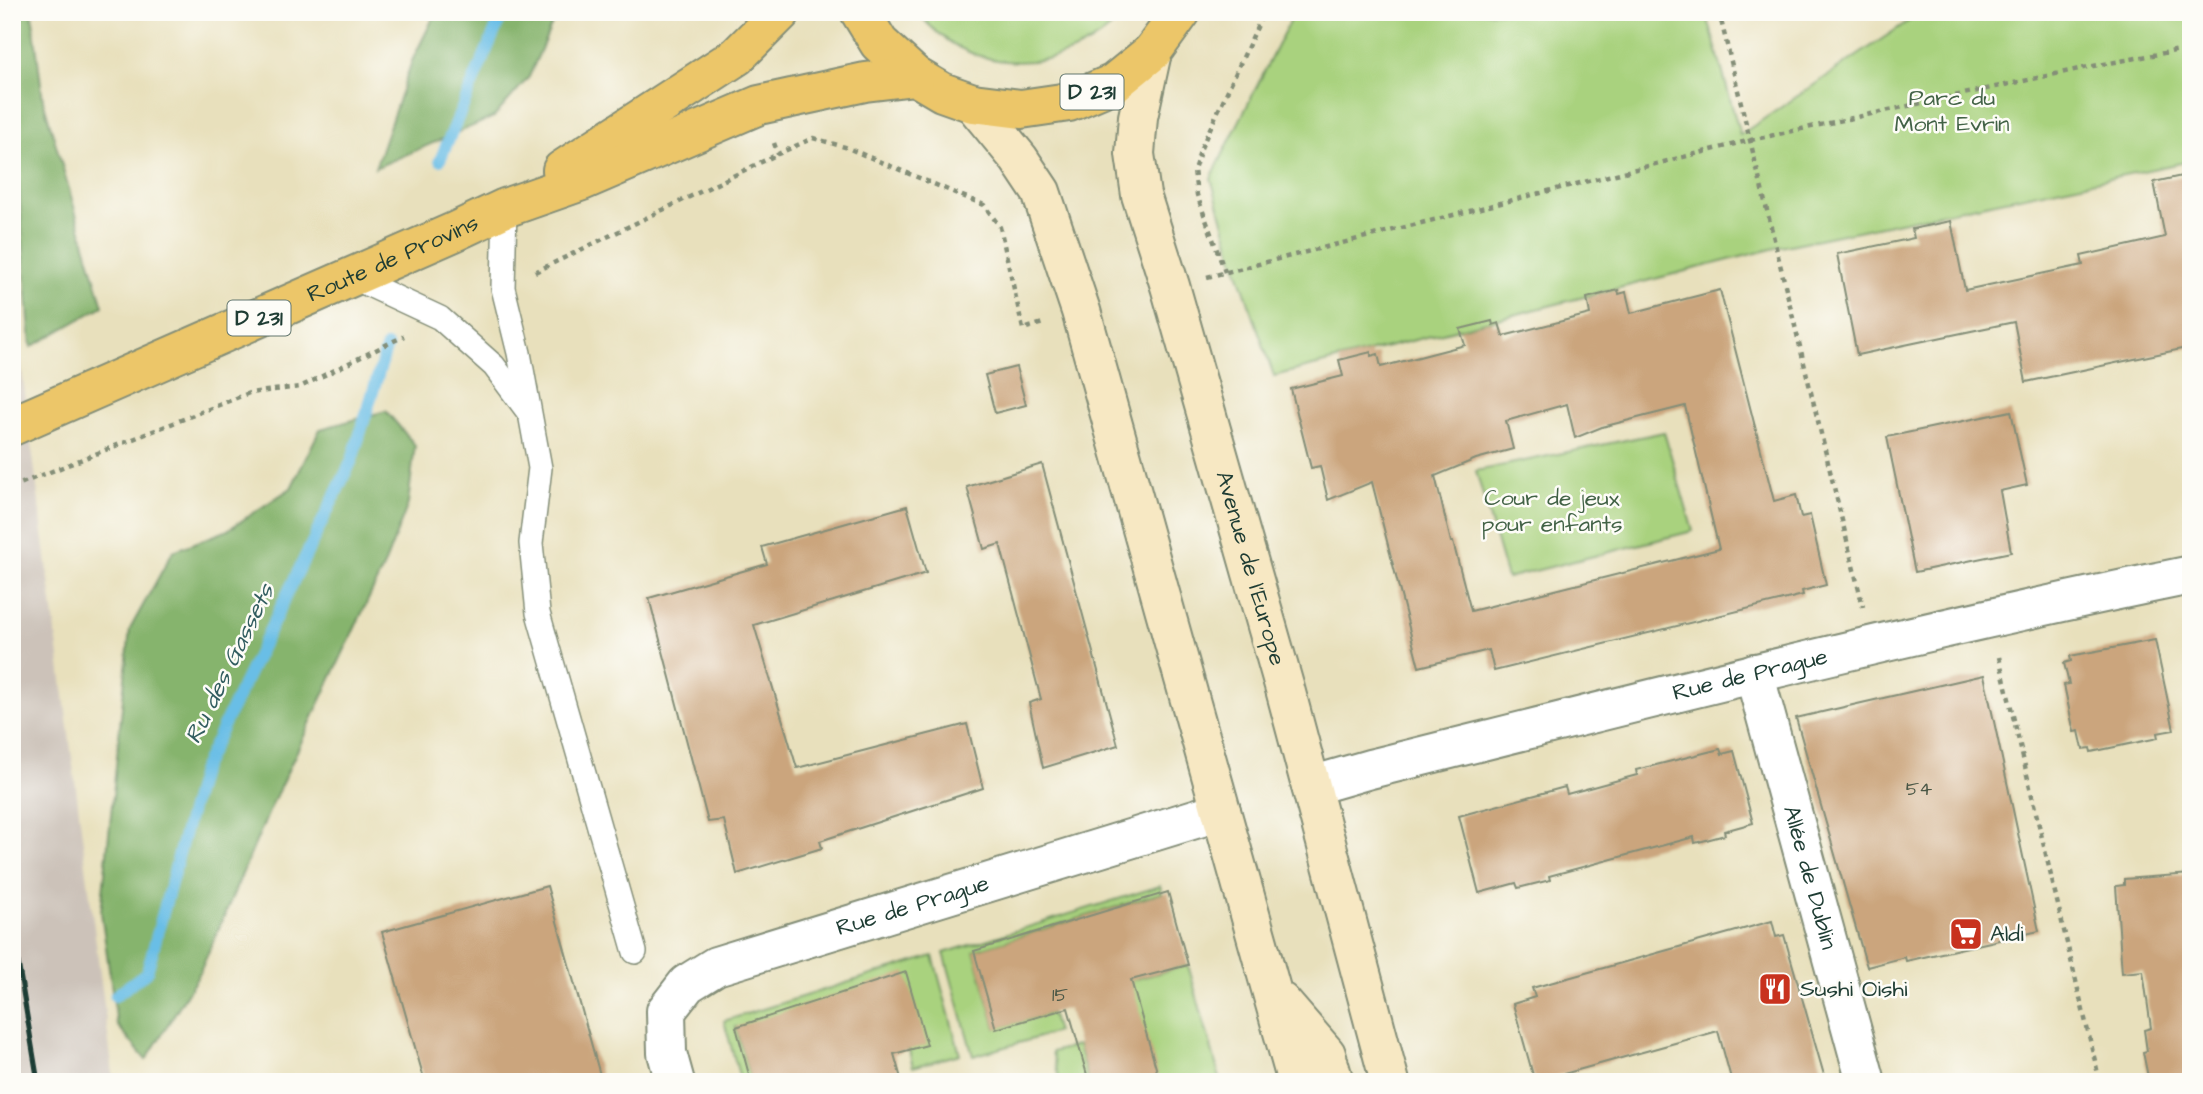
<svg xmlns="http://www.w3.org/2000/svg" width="2203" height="1094" font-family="'Architects Daughter',sans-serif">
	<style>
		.industrial { fill: #ccc2b9 }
		.green { fill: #a9d27e; stroke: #648859; stroke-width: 2 }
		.forest { fill: #86b46d; stroke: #527850; stroke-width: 2 }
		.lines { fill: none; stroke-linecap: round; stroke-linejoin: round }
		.stream { stroke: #69bee6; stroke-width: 12 }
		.building { fill: #cba57d; fill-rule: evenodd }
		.service-casing { stroke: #848e78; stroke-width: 26 }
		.minor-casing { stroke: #848e78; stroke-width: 42 }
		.secondary-casing { stroke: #848e78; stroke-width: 42 }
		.primary-casing { stroke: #848e78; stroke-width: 42 }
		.path { stroke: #848e78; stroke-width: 4.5; stroke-dasharray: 5 5; stroke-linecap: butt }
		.service { stroke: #fff; stroke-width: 23 }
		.minor { stroke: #fff; stroke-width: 38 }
		.secondary { stroke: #f7e8c3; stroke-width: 38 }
		.primary { stroke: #ecc669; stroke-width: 38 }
		.rail { stroke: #1f3d34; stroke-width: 5 }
		.labels { text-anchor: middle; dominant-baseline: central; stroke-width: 5; stroke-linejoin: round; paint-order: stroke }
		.number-label { font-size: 19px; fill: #4a5746 }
		.shield { fill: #fdfcf7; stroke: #62766e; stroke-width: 2 }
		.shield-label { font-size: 21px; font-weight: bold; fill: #1f3d34 }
		.park-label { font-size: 23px; fill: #426246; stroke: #fdfcf7 }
		.street-label { font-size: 23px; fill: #1f3d34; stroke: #fdfcf7 }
		.poi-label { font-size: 23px; fill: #1f3d34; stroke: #fdfcf7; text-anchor: start }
		.water-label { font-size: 24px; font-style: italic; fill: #325d60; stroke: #fdfcf7 }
	</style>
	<rect width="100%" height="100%" fill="#fdfcf7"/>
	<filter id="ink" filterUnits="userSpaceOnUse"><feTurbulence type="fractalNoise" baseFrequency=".0143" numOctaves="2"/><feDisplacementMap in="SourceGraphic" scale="14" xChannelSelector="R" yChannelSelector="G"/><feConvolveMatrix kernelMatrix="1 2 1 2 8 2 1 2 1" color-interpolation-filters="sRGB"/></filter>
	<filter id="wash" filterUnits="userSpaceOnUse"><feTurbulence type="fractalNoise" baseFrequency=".00686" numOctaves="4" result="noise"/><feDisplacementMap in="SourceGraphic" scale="28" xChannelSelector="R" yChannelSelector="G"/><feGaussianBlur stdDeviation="1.57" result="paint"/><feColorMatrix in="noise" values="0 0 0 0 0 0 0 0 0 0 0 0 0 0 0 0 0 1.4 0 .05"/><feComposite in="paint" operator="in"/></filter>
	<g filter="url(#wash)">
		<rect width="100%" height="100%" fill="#e8e0bc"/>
		<path class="industrial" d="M12 245 22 371 114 1082H12Z"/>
		<g class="green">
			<path d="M917 12H1125C1087 61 1013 76 958 47 942 38 929 26 917 12Z"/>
			<path d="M1294 12H1706L1740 135 1922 12H2191V161L1776 248 1274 376 1233 257 1211 178Z"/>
			<path d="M1664 432 1693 531 1507 578 1476 471Z"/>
			<path d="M1160 886 1162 893 974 951 996 1028 1051 1013 1057 1032 973 1056 944 953Z"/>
			<path d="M933 956 960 1054 913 1067 909 1050 736 1027 751 1082H741L724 1021Z"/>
			<path d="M1188 965 1221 1082H1159L1129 981Z"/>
			<path d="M1078 1045 1088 1080 1060 1082 1052 1052Z"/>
		</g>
		<g class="forest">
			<path d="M12 12H32L43 100 103 306 31 347 12 95Z"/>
			<path d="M436 12H557L529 77 494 117 375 168 412 61Z"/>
			<path d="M386 411 415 445 408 504 383 568 274 800 199 974 146 1060 117 1025 101 912 130 629 173 551 226 531 291 488 320 429Z"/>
		</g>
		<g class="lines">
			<g class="stream">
				<path d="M440 160 503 12"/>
				<path d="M115 996 147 972 201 772 352 460 387 346"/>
			</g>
		</g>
		<g id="blocks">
			<g class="building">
				<path d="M2191 174V347L2026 382 2014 322 1857 355 1837 254 1914 238 1912 229 1951 221 1965 290 2083 265 2081 256 2165 237 2154 182Z"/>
				<path d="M1618 290 1619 294 1626 292 1631 313 1720 290 1774 501 1796 495 1801 517 1810 515 1826 585 1802 591 1803 595 1494 671 1489 650 1419 667 1372 482 1328 500 1320 466 1311 468 1291 389 1343 376 1339 360 1371 352V356L1378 354 1381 367 1465 345 1460 329 1492 321 1493 325 1499 323 1503 336 1590 314 1587 298ZM1567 404 1575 438 1602 427 1685 406 1719 549 1471 611 1453 542H1451L1435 476 1476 459 1513 449 1506 421Z"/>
				<path d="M1016 367 1026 405 995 413 985 375Z"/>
				<path d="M2011 411 2027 485 2000 491 2011 552 1915 572 1887 437Z"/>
				<path d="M1042 464 1118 745 1043 768 1029 703 1041 699 1000 544 984 549 967 487Z"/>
				<path d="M907 506 926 573 754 625 797 768 967 724 983 788 820 841 822 848 737 874 724 820 708 822 649 598 767 564 762 547Z"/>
				<path d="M2155 640 2174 730 2157 733 2158 738 2091 752 2090 748 2083 749 2079 731 2074 732 2064 685 2069 684 2064 663 2071 661 2070 656Z"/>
				<path d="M1984 675 2039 931 1906 961 1905 957 1867 967 1796 718Z"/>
				<path d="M1720 749 1722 754 1734 751 1753 823 1724 831 1725 835 1695 843 1694 837 1549 876 1550 880 1518 888 1516 883 1479 893 1459 816 1565 787 1567 794 1637 775 1636 770Z"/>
				<path d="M2191 874V1082H2149L2143 1052 2147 1051 2144 1030 2151 1028 2143 971 2122 973 2116 886 2124 885V879Z"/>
				<path d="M547 886 602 1082H425L382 932Z"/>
				<path d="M1168 892 1188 965 1131 980 1160 1082H1089L1068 1008 996 1029 974 951Z"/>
				<path d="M1772 921 1776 937 1784 935 1826 1082H1732L1718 1031 1535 1082 1513 1004 1535 997 1532 988Z"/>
				<path d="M906 972 927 1045 894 1054 902 1082H751L736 1027Z"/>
			</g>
		</g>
	</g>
	<g filter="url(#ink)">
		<use href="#blocks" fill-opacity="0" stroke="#848e78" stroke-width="2"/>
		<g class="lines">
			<defs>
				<g id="service">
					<path d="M505 208 503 288 519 353 540 468 531 543 538 613 635 952"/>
					<path d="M352 277 440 318 494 366 529 413"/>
				</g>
				<g id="minor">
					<path id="s1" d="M1754 673 1866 1082"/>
					<path id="s2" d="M1311 786 1370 769C1643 701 1915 631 2191 575"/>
					<path id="s3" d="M675 1082 667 1053 666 1011 687 984 716 966 1221 811"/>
				</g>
				<g id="secondary">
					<path id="s4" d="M1152 52 1138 117 1135 154 1141 195 1170 286 1285 689 1390 1082"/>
					<path d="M973 103 1019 159 1041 192 1081 311 1297 1082"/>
					<path d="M1281 1002 1326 1054 1334 1082"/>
				</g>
				<g id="primary">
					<path d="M860 12 879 43 915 76 942 92 973 103 1021 109 1069 102 1114 83 1152 52 1181 12"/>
					<path d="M562 170 737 56 781 12"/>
					<path id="s5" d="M12 426 454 232 505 208 582 181 759 105 865 82 915 76"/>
				</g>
			</defs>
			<use href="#service" class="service-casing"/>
			<use href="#minor" class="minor-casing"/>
			<use href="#secondary" class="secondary-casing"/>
			<use href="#primary" class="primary-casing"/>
			<g class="path">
				<path d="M1719 12 1863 607"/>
				<path d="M774 143 778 154 813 138 845 147 984 205 1000 227 1023 329 1043 323"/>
				<path d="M535 272 778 154"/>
				<path d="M1225 272 1197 195 1194 170 1201 148 1264 12"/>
				<path d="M1207 277 1751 140 2088 67 2191 48"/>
				<path d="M12 487 249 393 300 387 404 336"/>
				<path d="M1999 657 2100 1082"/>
			</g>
			<use href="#service" class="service"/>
			<use href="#minor" class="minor"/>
			<use href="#secondary" class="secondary"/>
			<use href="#primary" class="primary"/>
			<path class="rail" d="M12 926 38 1082"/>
		</g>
	</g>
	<defs>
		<symbol id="supermarket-square" viewBox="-11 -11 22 22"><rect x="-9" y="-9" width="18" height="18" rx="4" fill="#c8321e" stroke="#fdfcf7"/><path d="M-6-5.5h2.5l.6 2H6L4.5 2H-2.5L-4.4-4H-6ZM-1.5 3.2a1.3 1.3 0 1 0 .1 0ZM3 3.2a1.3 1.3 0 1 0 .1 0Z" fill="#fff"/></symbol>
		<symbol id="restaurant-square" viewBox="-11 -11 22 22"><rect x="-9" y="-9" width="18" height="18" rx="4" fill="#c8321e" stroke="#fdfcf7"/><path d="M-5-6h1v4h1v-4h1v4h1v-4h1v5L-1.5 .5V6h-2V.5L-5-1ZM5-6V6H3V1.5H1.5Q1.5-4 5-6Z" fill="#fff"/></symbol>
	</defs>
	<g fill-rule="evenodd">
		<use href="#supermarket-square" x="1947" y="915" width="38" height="38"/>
		<use href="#restaurant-square" x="1756" y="970" width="38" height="38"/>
	</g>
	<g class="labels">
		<g class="number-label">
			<text x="1919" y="789">54</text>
			<text x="1060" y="995">15</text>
		</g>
		<g class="shield">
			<rect x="1060.5" y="74.5" width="63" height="35" rx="5"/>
			<rect x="227.5" y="300.5" width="63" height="35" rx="5"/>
		</g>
		<g class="shield-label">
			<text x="1092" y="92">D 231</text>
			<text x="259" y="318">D 231</text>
		</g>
		<g class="park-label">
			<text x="1952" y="98">Parc du<tspan x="1952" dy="26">Mont Evrin</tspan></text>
			<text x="1552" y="498">Cour de jeux<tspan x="1552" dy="26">pour enfants</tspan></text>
		</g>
		<g class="street-label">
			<text stroke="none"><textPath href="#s5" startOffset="416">Route de Provins</textPath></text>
			<text stroke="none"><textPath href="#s4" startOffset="534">Avenue de l'Europe</textPath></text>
			<text stroke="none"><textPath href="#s2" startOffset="453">Rue de Prague</textPath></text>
			<text stroke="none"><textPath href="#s1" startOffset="212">Allée de Dublin</textPath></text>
			<text stroke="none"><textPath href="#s3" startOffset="346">Rue de Prague</textPath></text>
		</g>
		<g class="poi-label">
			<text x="1990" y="934">Aldi</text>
			<text x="1800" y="989">Sushi Oishi</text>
		</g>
		<g class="water-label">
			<text transform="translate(230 664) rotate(-64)">Ru des Gassets</text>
		</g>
	</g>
	<rect width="2203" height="1094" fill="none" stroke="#fdfcf7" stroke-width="42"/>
</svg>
